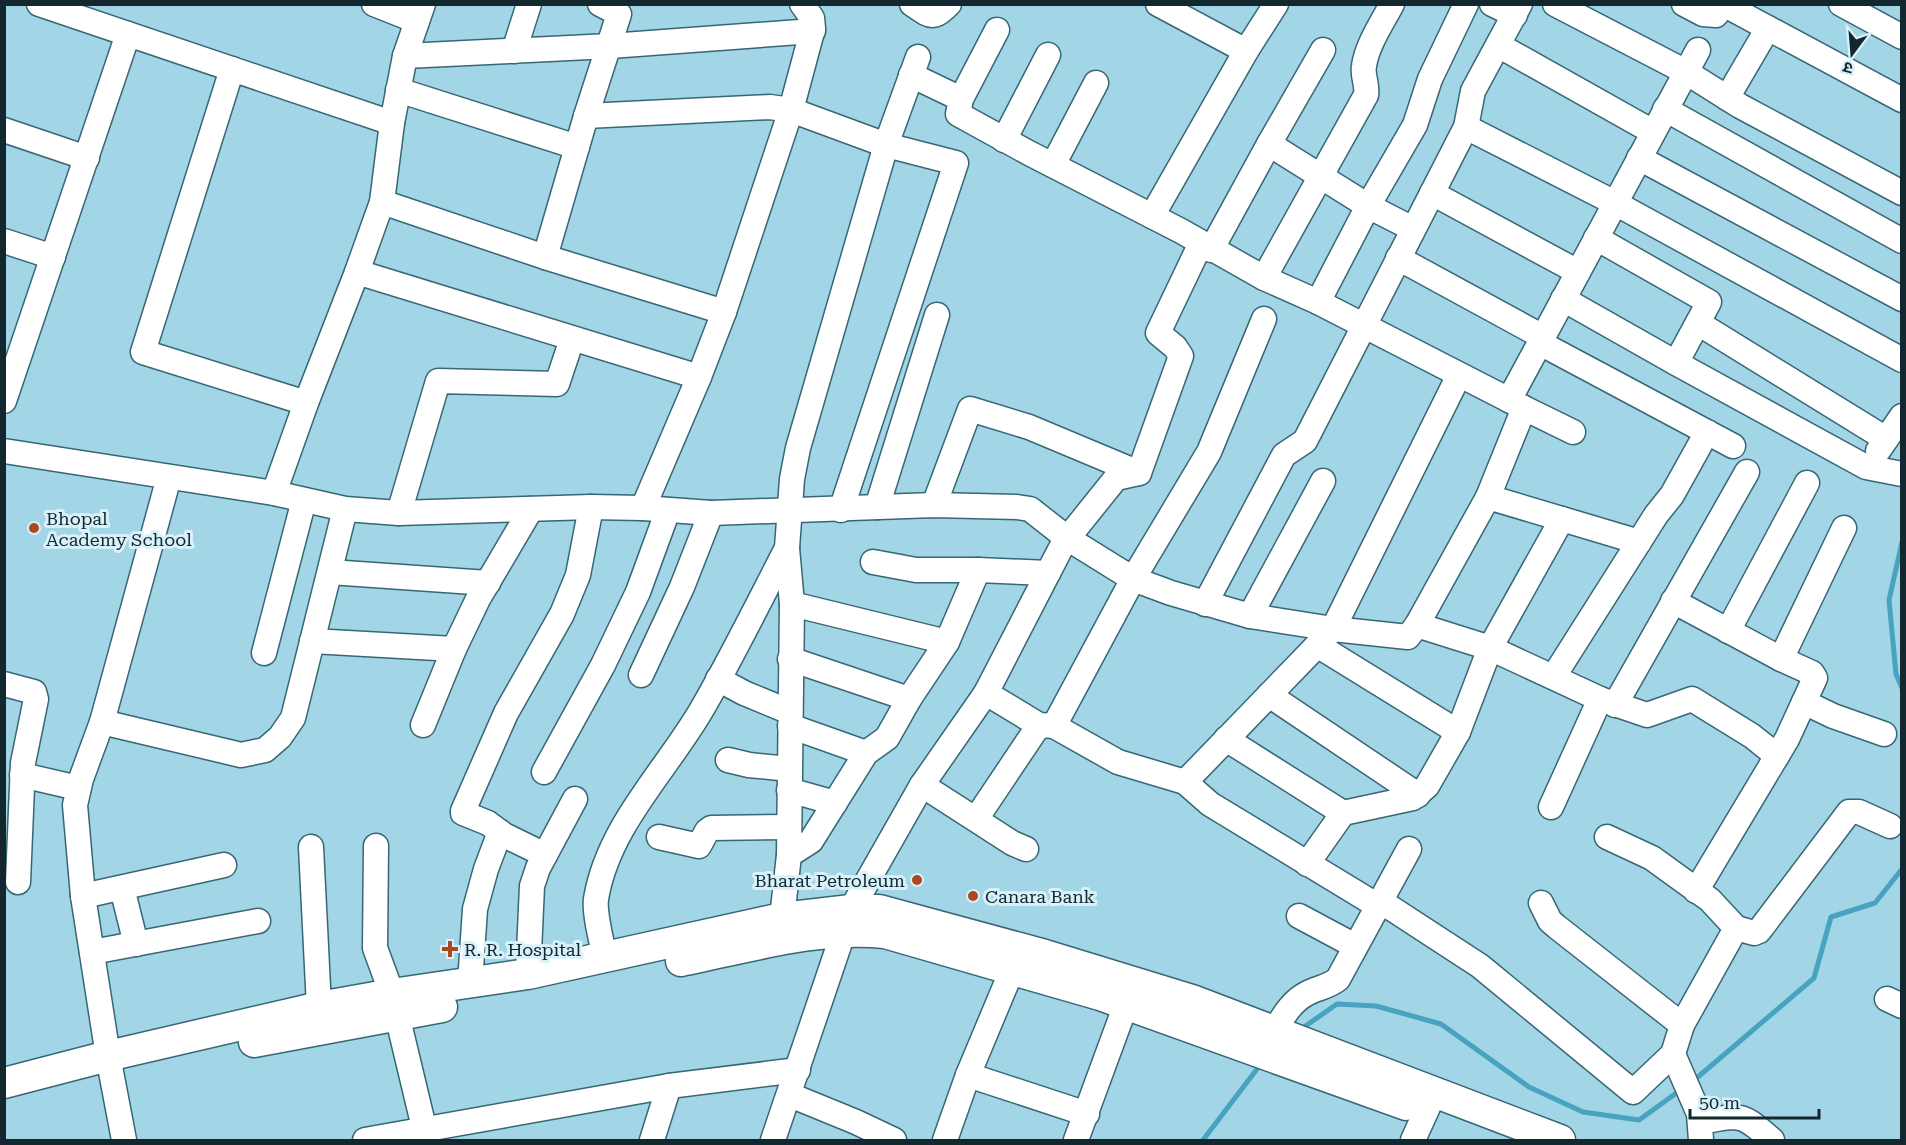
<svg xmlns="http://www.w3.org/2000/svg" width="1906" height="1145" font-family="'Roboto Serif','Noto Sans Devanagari',serif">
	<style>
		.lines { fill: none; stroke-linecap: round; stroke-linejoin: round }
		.stream { stroke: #47a3bf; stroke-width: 5 }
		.minor-casing { stroke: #376776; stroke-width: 27 }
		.major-casing { stroke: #376776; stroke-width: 33 }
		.minor { stroke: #fff; stroke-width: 24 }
		.major { stroke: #fff; stroke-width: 30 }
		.poi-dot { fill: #ad471e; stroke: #d8f1fa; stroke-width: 2 }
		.labels { text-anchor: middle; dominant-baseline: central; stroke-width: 6; stroke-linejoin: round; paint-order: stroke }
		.poi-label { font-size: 18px; fill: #13272e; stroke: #d8f1fa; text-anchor: start }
	</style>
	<rect width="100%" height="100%" fill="#a2d5e6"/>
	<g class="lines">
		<g class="stream">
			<path d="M1902 542 1889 600 1896 674 1902 688"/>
			<path d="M1304 1027 1337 1004 1376 1006 1441 1024 1529 1087 1583 1112 1639 1120 1682 1089"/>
			<path d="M1692 1082 1814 978 1831 917 1875 903 1902 869"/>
			<path d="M1203 1140 1257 1069"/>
		</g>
		<defs>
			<g id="minor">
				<path d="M39 4 392 123"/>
				<path d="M374 4 417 21"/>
				<path d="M912 4C930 16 932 21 949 4"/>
				<path d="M1158 4 1246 51"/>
				<path d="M1492 4 1515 15"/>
				<path d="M1555 4 1686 72 1740 106 1902 193"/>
				<path d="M1684 4 1703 14 1716 15 1725 4"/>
				<path d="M1841 4 1902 37"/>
				<path d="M1725 5 1902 100"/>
				<path d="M997 30 961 99 958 114 1029 153 1181 231 1264 278 1318 302 1509 400"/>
				<path d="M1498 45 1653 132"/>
				<path d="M514 51 529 4"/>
				<path d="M405 56 610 46 813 31"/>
				<path d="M232 69 143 352 306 403"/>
				<path d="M911 75 961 99"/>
				<path d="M398 90 577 147"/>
				<path d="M1727 98 1768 28"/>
				<path d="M1665 109 1902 241"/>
				<path d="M586 116 770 107 791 110 886 145 956 163 841 510"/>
				<path d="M1466 127 1615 203 1902 360"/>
				<path d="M4 130 87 158"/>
				<path d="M1004 140 1048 55"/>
				<path d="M1269 144 1323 50"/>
				<path d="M1639 158 1902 299"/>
				<path d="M1053 165 1096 83"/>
				<path d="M1432 193 1578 272"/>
				<path d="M382 202 545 257 724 312"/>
				<path d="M1152 216 1246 51 1276 4"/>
				<path d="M1596 238 1709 302 1676 363"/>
				<path d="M4 241 53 257"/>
				<path d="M1211 250 1269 144 1368 206 1413 229"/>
				<path d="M545 257 586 116 619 14 600 4"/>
				<path d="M1398 258 1543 337"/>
				<path d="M357 272 699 377"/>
				<path d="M1264 278 1366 95C1368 85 1362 76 1364 66 1367 45 1382 23 1392 4"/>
				<path d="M1563 299 1676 363 1866 467 1902 474"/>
				<path d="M1318 302 1368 206 1415 125 1430 79 1466 4"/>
				<path d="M1698 323 1886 439"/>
				<path d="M1540 343 1733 446"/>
				<path d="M4 401 128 34"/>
				<path d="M1524 408 1573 432"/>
				<path d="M4 451 274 493 345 509 399 513 591 507 643 508 711 513 934 505 1017 507 1030 509 1067 538 1133 579 1171 593 1250 616 1333 629 1408 637 1417 625 1488 497 1524 408 1509 400 1698 50"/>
				<path d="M1878 451 1902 416"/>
				<path d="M274 493 306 403 357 272 382 202 392 123 405 56 423 4"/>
				<path d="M1488 497 1639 542"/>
				<path d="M934 505 970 409 1029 427 1139 473"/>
				<path d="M877 507 937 315"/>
				<path d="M643 508 699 377 724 312 791 110 813 28 812 18 802 4"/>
				<path d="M399 513 438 381 557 384 572 339"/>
				<path d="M873 562 916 570H978L1048 573"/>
				<path d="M330 572 488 583"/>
				<path d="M1673 601 1781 659 1812 673 1815 678 1787 739 1696 891"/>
				<path d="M792 604 947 642"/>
				<path d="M1205 604 1284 455 1305 441 1466 127 1473 91 1520 4"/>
				<path d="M1250 616 1323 481"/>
				<path d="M1417 625 1490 648 1600 699 1647 715 1692 699 1752 736 1777 756"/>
				<path d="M1728 631 1807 483"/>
				<path d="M312 641 454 649"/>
				<path d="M1317 645 1458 732"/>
				<path d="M264 653 304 500"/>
				<path d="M790 659 909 699"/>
				<path d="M1781 659 1844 528"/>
				<path d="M641 675 682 587 711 513"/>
				<path d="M1554 676 1656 515 1672 495 1707 432"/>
				<path d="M718 679 744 693 790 712"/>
				<path d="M4 684 34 692 36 699 23 763 18 882"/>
				<path d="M986 693 1039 725 1054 726 1118 762 1185 782 1210 804 1373 903H1380L1391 908 1480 966 1633 1092 1673 1054 1682 1025 1736 928 1710 900 1652 858 1607 837"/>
				<path d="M1269 695 1418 795"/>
				<path d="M1804 702 1833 716 1884 734"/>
				<path d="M1615 705 1747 472"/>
				<path d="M102 722 241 755 265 750 280 737 293 718 345 509"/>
				<path d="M423 725 454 649 478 599 531 509"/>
				<path d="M790 726 866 753"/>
				<path d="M1054 726 1133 579 1209 452 1264 319"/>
				<path d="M1226 739 1343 813"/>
				<path d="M728 760 749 765 789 769"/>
				<path d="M544 772 603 665 638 592 668 510"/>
				<path d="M22 775 78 788"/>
				<path d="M1185 782 1333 629 1459 375"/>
				<path d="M922 785 1012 843 1026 849"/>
				<path d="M789 790 835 803"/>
				<path d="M1551 807 1600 699"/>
				<path d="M976 819 1039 725"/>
				<path d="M659 837 699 846 707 831 711 828 788 827"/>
				<path d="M376 846 375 948 392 994 427 1140"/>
				<path d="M311 847 319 1007"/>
				<path d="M545 855 504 835 488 823 463 813V811L506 713 562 614 578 575 591 507"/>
				<path d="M789 855 811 841 866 753 887 738 909 699 947 642 978 570"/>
				<path d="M1307 864 1343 813 1413 798 1427 786 1458 732 1490 648 1562 519"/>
				<path d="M122 888 136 944"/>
				<path d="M83 896 224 865"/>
				<path d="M1541 903 1550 921 1557 927 1682 1025"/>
				<path d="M1299 916 1355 946"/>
				<path d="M782 918 789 855 792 604 787 548 792 479 798 448 886 145 918 57"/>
				<path d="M1736 928 1754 933 1759 931 1849 812H1859L1890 826"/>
				<path d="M92 952 258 921"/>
				<path d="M605 958C602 943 594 913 596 899 608 826 666 771 702 709 732 657 759 602 787 548"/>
				<path d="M528 974 532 886 538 868 575 799"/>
				<path d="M470 983 475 909 486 869 500 832"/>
				<path d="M1887 999 1902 1006"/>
				<path d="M1274 1031C1283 1017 1291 1002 1306 994 1316 988 1329 987 1338 979L1409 849"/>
				<path d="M1673 1054 1699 1114 1701 1140"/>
				<path d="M968 1075 1087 1114"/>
				<path d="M790 1095 856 1122 894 1140"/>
				<path d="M1700 1122C1742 1115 1740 1112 1772 1140"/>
				<path d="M124 1140 108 1056 83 896 75 805 81 779 102 722 169 477"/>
				<path d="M365 1140 669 1086 798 1070"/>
				<path d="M652 1140 669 1086"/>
				<path d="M773 1140 851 910 922 785 986 693 1063 544 1116 478 1139 473 1181 356 1175 347 1158 333 1201 243"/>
				<path d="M945 1140 968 1075 1012 970"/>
				<path d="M1076 1140 1132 988"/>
				<path d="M1413 1140 1434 1094"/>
			</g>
			<g id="major">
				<path d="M681 961C747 948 817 926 885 933L1100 995 1406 1105"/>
				<path d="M254 1042 442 1007"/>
				<path d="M4 1083 108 1056 319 1007 392 994 528 974 782 918 851 910H879L1045 955 1192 1000 1560 1140"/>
			</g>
		</defs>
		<use href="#minor" class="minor-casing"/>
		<use href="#major" class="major-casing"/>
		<use href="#minor" class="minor"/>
		<use href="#major" class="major"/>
	</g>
	<g class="poi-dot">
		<circle cx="34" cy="528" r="6"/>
		<circle cx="917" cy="880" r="6"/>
		<circle cx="973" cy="896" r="6"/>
		<path d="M447 940h6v6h6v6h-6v6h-6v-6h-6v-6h6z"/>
	</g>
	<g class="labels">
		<g class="poi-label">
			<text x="46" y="518">Bhopal<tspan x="46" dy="21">Academy School</tspan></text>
			<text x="905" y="880" text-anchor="end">Bharat Petroleum</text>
			<text x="985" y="896">Canara Bank</text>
			<text x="464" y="949">R. R. Hospital</text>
		</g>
	</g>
	<rect width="1906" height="1145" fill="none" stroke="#13272e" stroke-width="12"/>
	<g transform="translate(1852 54) rotate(196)" stroke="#d8f1fa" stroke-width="4.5" paint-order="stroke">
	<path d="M0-4.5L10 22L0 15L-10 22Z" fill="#13272e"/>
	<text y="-9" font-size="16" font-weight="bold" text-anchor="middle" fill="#13272e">उ</text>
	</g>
	<path d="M1690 1109v9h129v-9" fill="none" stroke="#13272e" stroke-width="3"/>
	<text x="1699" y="1109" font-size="18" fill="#13272e" stroke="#d8f1fa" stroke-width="4.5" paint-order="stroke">50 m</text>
</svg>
